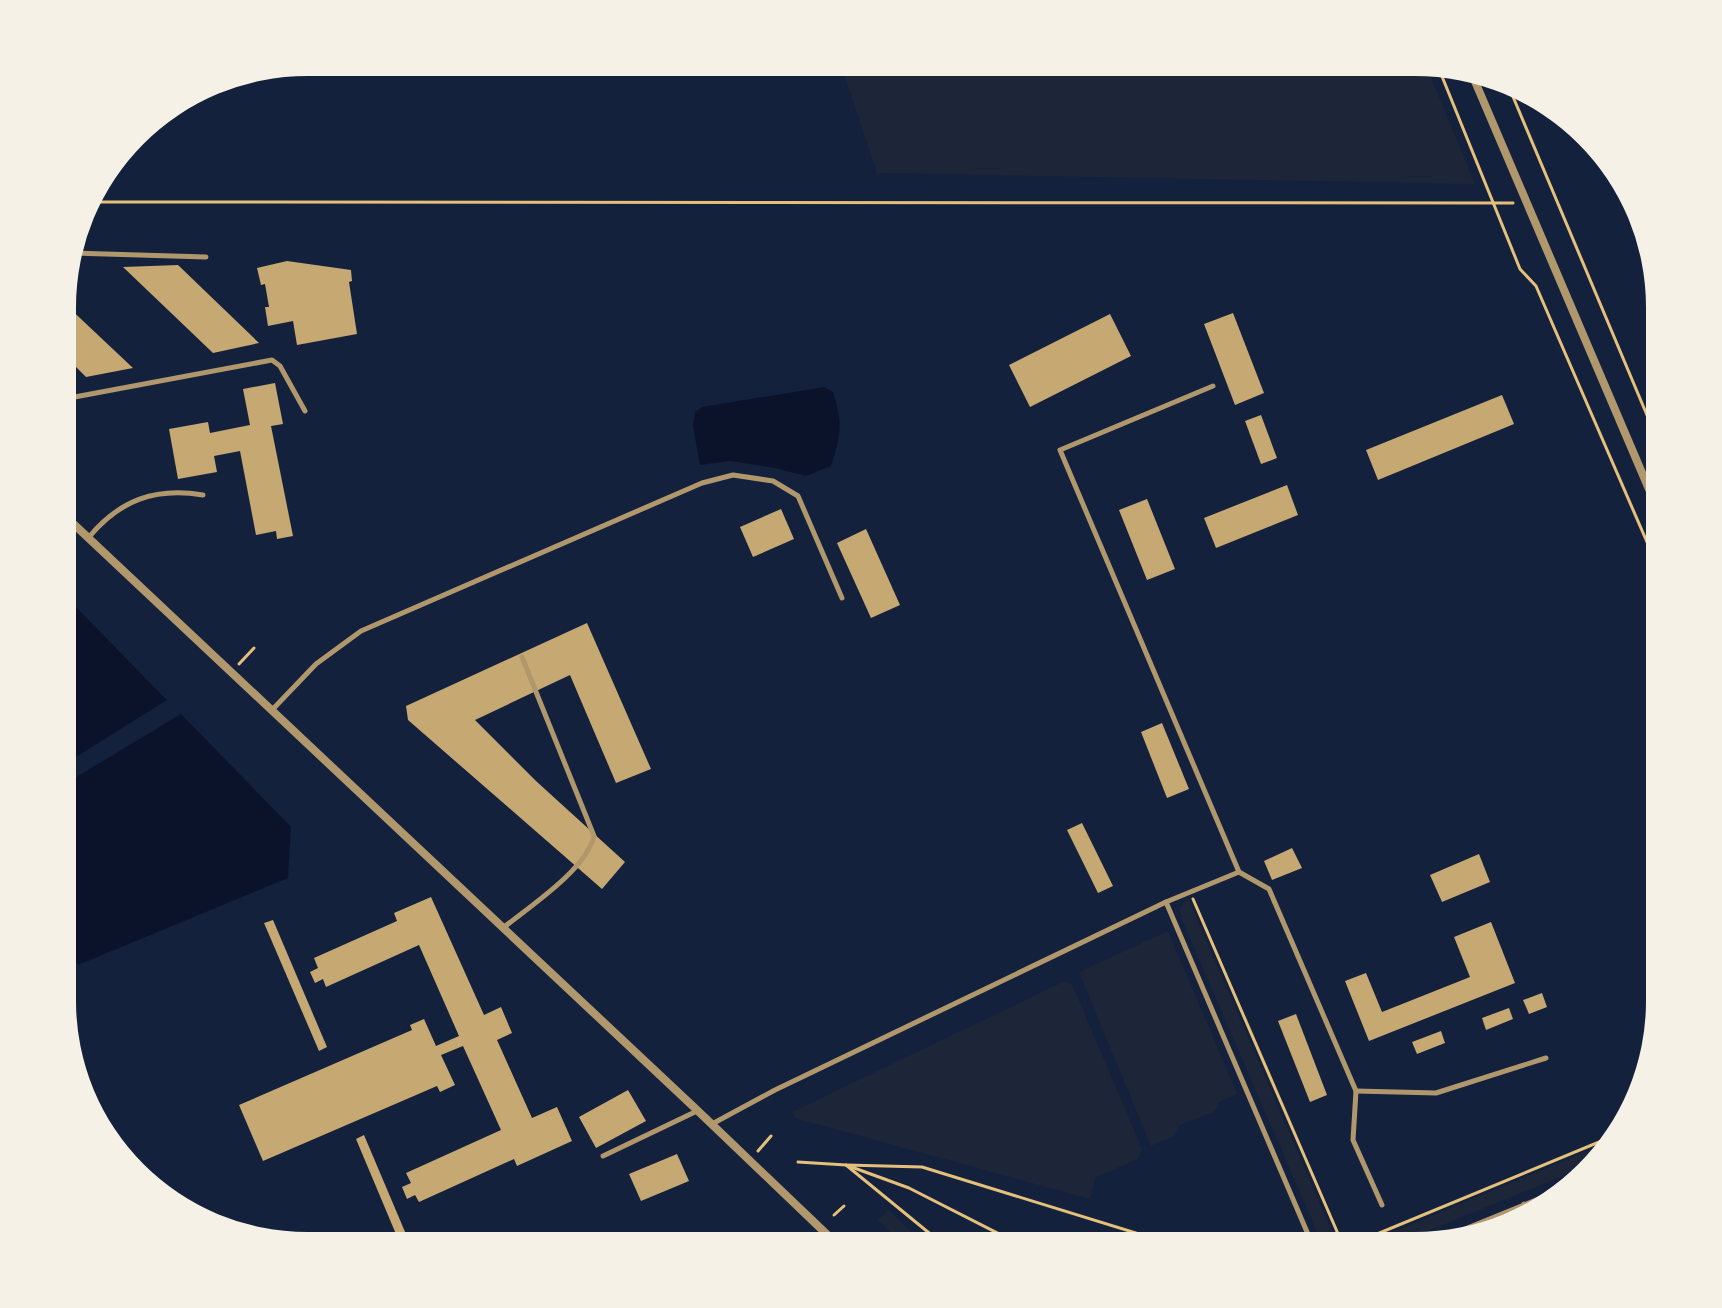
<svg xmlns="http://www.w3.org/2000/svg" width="1722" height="1308" font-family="Georgia,serif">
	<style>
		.green { fill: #1d2539 }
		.water { fill: #0b132b }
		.building { fill: #c6a872 }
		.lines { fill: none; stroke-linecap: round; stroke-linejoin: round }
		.path { stroke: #e5c07b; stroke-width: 3 }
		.service { stroke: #b1986c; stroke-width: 5 }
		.minor { stroke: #b1986c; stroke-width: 8 }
	</style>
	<rect width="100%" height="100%" fill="#14213d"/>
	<g class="green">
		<path d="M840 62 1425 63 1475 184 877 173Z"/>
		<path d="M1188 898 1338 1246H1323L1183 922 1179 909Z"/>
		<path d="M1168 931 1237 1094 1219 1102 1215 1111 1180 1125 1174 1136 1151 1146 1079 972Z"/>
		<path d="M1063 982 1072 984 1142 1149 1138 1159 1096 1177 1090 1199 795 1118 792 1112Z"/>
		<path d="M1612 1141 1600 1161 1391 1246H1359Z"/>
		<path d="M888 1210 927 1246H904L878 1220Z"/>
	</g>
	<g class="water">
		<path d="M824 387 833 392C843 422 841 437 831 466L806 476 775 468 730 461 700 465 693 426 695 412 702 407Z"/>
		<path d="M63 594 167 700 63 765Z"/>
		<path d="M181 714 291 827 288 878 78 965 63 936V785Z"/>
	</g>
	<g class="building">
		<path d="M287 261 351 270 352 281 349 282 357 334 297 345 293 321 268 326 265 307H269L265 284 261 285 257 268Z"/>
		<path d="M178 265 259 343 213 353 123 267Z"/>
		<path d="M64 303 133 368 86 377 64 355Z"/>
		<path d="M1233 313 1264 393 1235 405 1204 324Z"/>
		<path d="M1110 314 1131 356 1030 407 1009 365Z"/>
		<path d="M275 383 283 424 271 426 293 536 277 539 276 531 256 535 240 451 214 456 217 472 178 479 169 429 208 422 210 433 250 425 243 389Z"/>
		<path d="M1502 395 1514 424 1378 480 1366 450Z"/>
		<path d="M1261 415 1277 458 1261 464 1245 421Z"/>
		<path d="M1287 485 1298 515 1216 548 1204 518Z"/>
		<path d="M1147 499 1175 569 1147 580 1119 510Z"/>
		<path d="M781 509 794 539 753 557 740 527Z"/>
		<path d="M866 529 900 605 871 618 837 543Z"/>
		<path d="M587 623 651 769 616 783 570 675 475 720 536 781 625 862 602 889 408 720 406 706Z"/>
		<path d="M1162 723 1189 789 1167 798 1141 732Z"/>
		<path d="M1082 823 1113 886 1098 893 1067 830Z"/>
		<path d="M1292 848 1302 868 1272 880 1264 861Z"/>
		<path d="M1479 854 1490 882 1442 902 1430 875Z"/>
		<path d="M431 897 484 1015 501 1007 512 1033 497 1040 532 1118 557 1107 572 1141 517 1166 514 1159 419 1202 415 1195 407 1199 402 1187 411 1183 406 1173 501 1130 463 1046 441 1055 455 1085 440 1092 437 1086 263 1161 239 1105 412 1030 410 1025 424 1019 436 1046 459 1036 419 945 326 987 323 979 315 983 310 972 318 968 314 958 397 921 394 913Z"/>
		<path d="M273 920 327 1047 319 1051 264 923Z"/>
		<path d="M1491 922 1515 983 1369 1041 1345 981 1366 973 1382 1012 1470 977 1454 937Z"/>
		<path d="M1542 993 1547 1007 1529 1014 1523 1000Z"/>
		<path d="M1509 1008 1513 1019 1486 1030 1482 1018Z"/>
		<path d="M1296 1014 1327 1095 1310 1102 1278 1021Z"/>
		<path d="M1441 1031 1445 1043 1417 1054 1412 1042Z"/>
		<path d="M628 1090 646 1121 596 1148 579 1117Z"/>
		<path d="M364 1135 411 1246H401L356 1139Z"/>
		<path d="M677 1154 689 1181 641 1201 629 1174Z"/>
	</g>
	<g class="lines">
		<g class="path">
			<path d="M1437 64 1520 269 1536 286 1660 572"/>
			<path d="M1506 80 1660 446"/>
			<path d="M89 202 1513 203"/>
			<path d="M239 664 254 648"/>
			<path d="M1193 899 1342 1243 1347 1246"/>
			<path d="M758 1151 771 1136"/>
			<path d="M798 1162 846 1165 945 1246"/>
			<path d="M834 1215 844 1206"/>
			<path d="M1023 1246 909 1188 846 1165 922 1167 1178 1246"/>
			<path d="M1348 1246 1616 1135"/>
		</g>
		<g class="service">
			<path d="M72 253 206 257"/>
			<path d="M64 399 272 360 280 366 305 411"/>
			<path d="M89 537C120 500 155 487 203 495"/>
			<path d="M272 710 316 664 361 631 702 483 733 475 773 481 798 496 842 598"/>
			<path d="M1239 872 1269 889 1356 1091 1353 1140 1382 1205"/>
			<path d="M1166 902 1313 1246"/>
			<path d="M503 928C529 907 586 870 594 836L522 657"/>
			<path d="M1356 1091 1436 1093 1546 1058"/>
			<path d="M712 1124 775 1090 1166 902 1239 872 1060 450 1213 386"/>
			<path d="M603 1156 697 1111"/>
			<path d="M1524 1204 1529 1217"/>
			<path d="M1433 1242 1568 1187"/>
			<path d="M843 1246 861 1242 864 1246"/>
		</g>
		<g class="minor">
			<path d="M1471 72 1660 515"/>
			<path d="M64 515 698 1111 839 1246"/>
		</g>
	</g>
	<path d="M0 0H1722V1308H0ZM307 76H1415A231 231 0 0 1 1646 307V1001A231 231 0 0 1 1415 1232H307A231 231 0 0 1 76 1001V307A231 231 0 0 1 307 76Z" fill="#f6f1e7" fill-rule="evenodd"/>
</svg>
